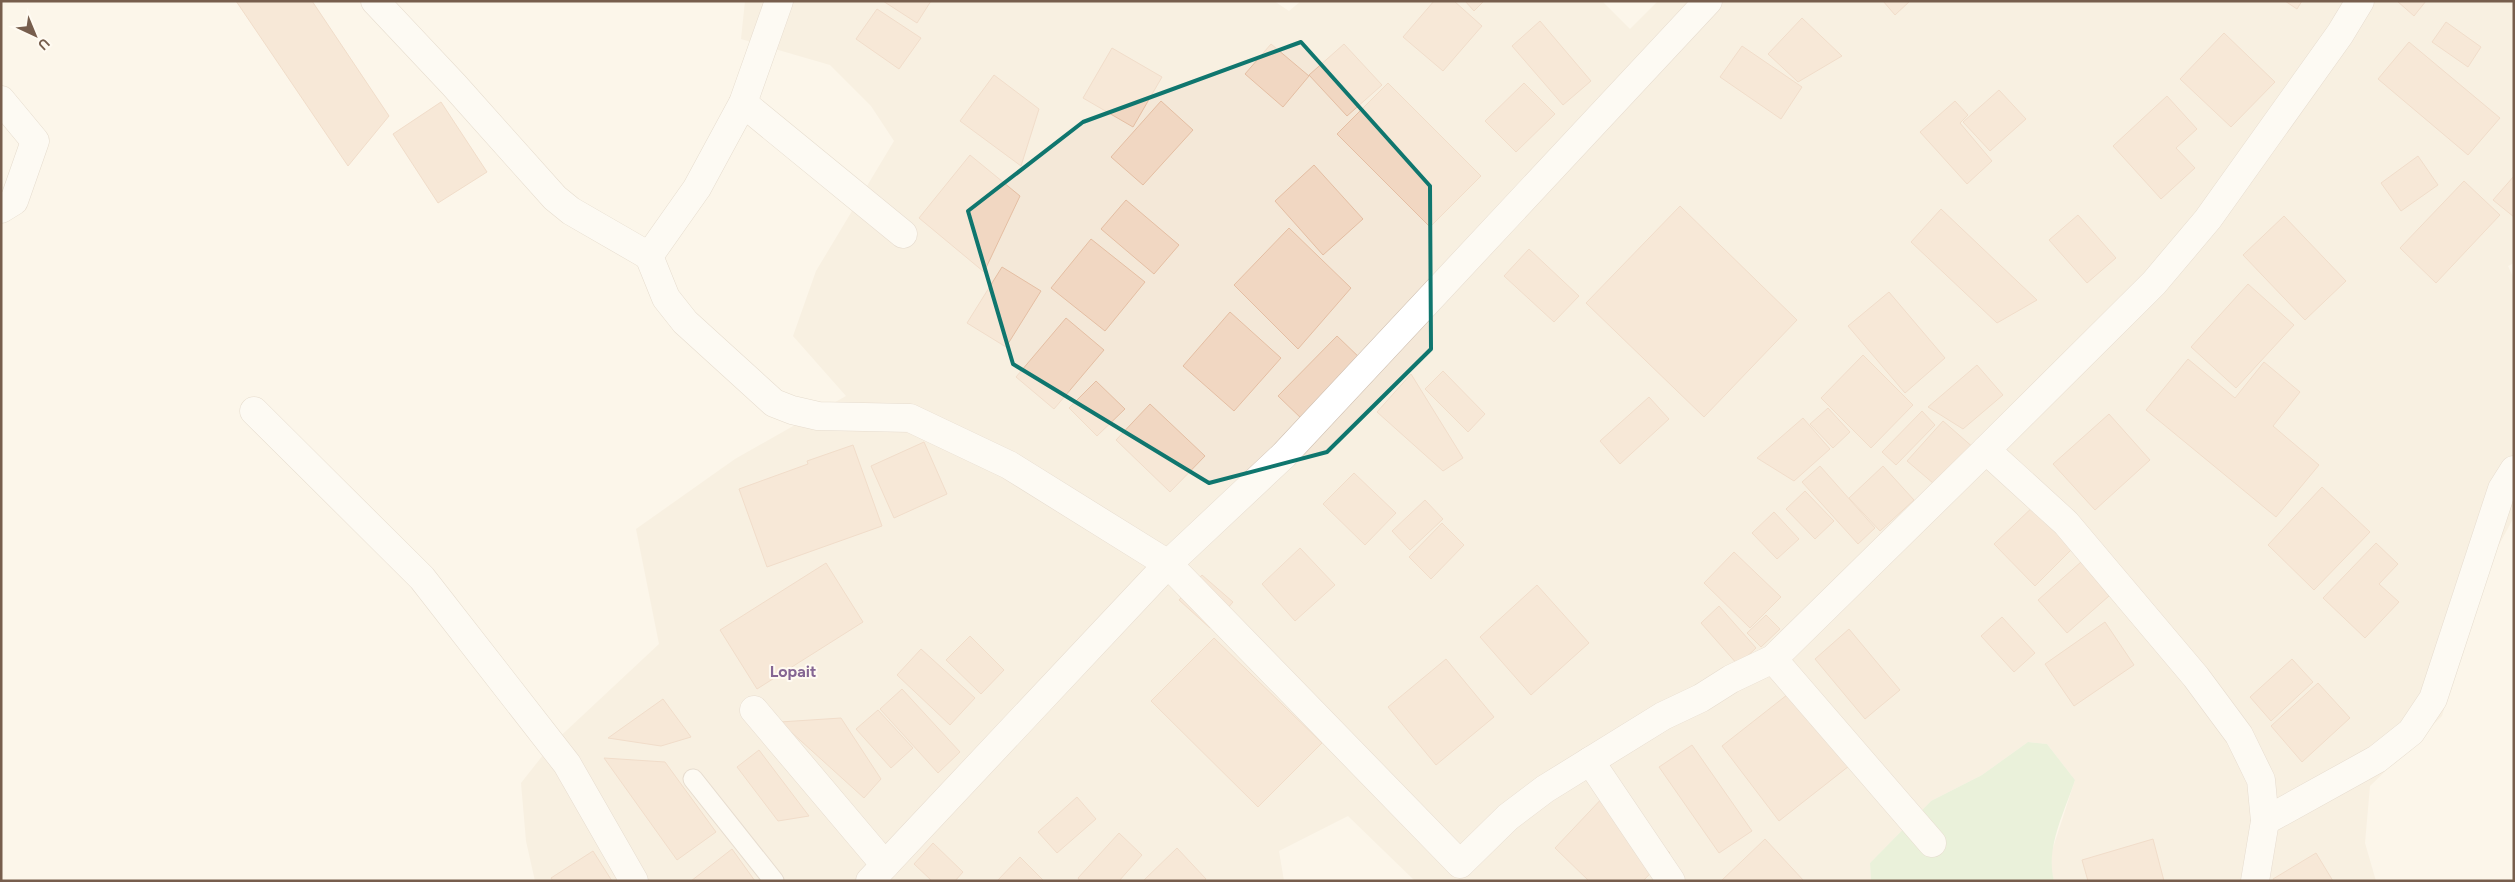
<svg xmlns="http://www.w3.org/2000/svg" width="2515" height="882" font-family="Figtree,sans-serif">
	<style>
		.residential { fill: #f4e8d8 }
		.green { fill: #d4eac8 }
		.building { fill: #f1d7c2; stroke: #e4bea3 }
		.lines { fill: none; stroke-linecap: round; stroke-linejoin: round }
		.service-casing { stroke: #cebeaf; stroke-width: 21 }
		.minor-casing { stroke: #cebeaf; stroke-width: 29 }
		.service { stroke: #fff; stroke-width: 19 }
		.minor { stroke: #fff; stroke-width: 28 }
		.marked { fill: none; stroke: #0f766e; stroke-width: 4; stroke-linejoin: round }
		.labels { text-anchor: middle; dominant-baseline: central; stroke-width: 4; stroke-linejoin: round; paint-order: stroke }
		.quarter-label { font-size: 16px; font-weight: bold; fill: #856693; stroke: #fffaf1 }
	</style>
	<rect width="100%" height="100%" fill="#fcf6ea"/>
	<path class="residential" d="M745 1H1274L1289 11 1301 1H1602L1630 29 1658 1H2514V263L2508 266 2514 279V517L2486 569 2442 716 2370 786 2365 843 2376 881H2054L2051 870 2052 851 2075 780 2047 744 2028 742 1982 775 1931 801 1870 863 1871 881H1415L1348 816 1279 851 1284 881H535L526 841 521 783 551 745 659 644 636 529 735 459 846 396 793 336 816 271 894 141 871 106 830 65 741 39Z"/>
	<path class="green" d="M2028 742 2047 744 2075 780C2065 811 2045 847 2054 881H1871L1870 863 1931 801 1982 775Z"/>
	<g class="building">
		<path d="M236 1H312L389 116 348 166Z"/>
		<path d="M883 1H931L917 23Z"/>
		<path d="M1434 1H1454L1482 26 1443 71 1403 37Z"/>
		<path d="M1465 1H1484L1474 11Z"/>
		<path d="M1883 1H1910L1895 15Z"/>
		<path d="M2285 1H2302L2297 9Z"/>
		<path d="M2397 1H2426L2414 16Z"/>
		<path d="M877 9 921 38 899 69 856 39Z"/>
		<path d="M1802 18 1842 56 1798 82 1768 54Z"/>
		<path d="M1540 21 1591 81 1563 105 1512 46Z"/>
		<path d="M2446 22 2481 47 2468 67 2432 42Z"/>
		<path d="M2224 33 2275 82 2231 127 2180 79Z"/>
		<path d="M2409 42 2500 118 2468 155 2378 79Z"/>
		<path d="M1271 44 1309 76 1283 107 1245 74Z"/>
		<path d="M1344 44 1382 85 1347 116 1309 75Z"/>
		<path d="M1742 46 1802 87 1781 119 1720 77Z"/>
		<path d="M1112 48 1162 77 1133 127 1083 98Z"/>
		<path d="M994 75 1039 109 1021 166 960 121Z"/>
		<path d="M1388 83 1481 176 1430 227 1337 134Z"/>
		<path d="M1524 83 1555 114 1516 152 1485 121Z"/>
		<path d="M1999 90 2026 119 1990 151 1963 122Z"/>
		<path d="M2167 96 2197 129 2176 148 2195 168 2161 199 2113 146Z"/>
		<path d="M1161 101 1193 130 1143 185 1111 157Z"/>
		<path d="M1955 101 1968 115 1960 123 1992 161 1967 184 1920 132Z"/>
		<path d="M441 102 487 172 438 203 393 134Z"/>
		<path d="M970 155 1020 196 984 272 919 218Z"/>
		<path d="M2418 156 2438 185 2401 211 2381 183Z"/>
		<path d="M1314 165 1363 219 1323 255 1275 201Z"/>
		<path d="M2514 176V217L2493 200Z"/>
		<path d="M2464 181 2500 215 2436 283 2400 248Z"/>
		<path d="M1126 200 1179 245 1154 274 1101 229Z"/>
		<path d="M1680 206 1797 320 1704 417 1586 303Z"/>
		<path d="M1941 209 2037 300 1997 323 1911 242Z"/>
		<path d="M2078 215 2116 258 2087 283 2049 240Z"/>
		<path d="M2284 216 2346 281 2305 320 2243 255Z"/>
		<path d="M1289 228 1351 288 1298 349 1234 285Z"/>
		<path d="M1091 239 1145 282 1105 331 1051 288Z"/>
		<path d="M1529 249 1579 296 1554 322 1504 276Z"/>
		<path d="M1002 267 1041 291 1006 347 967 323Z"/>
		<path d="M2248 284 2294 325 2236 388 2191 347Z"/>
		<path d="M1889 292 1945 358 1905 393 1848 326Z"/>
		<path d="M1230 312 1281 358 1234 411 1183 366Z"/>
		<path d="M1066 318 1104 350 1054 409 1016 377Z"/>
		<path d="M1337 336 1362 360 1303 420 1278 396Z"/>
		<path d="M1863 355 1913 405 1871 448 1821 398Z"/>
		<path d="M2188 359 2235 398 2264 362 2300 392 2273 426 2319 465 2276 517 2146 410Z"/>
		<path d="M1977 365 2003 395 1963 429 1928 407Z"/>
		<path d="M1443 371 1485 414 1468 432 1425 389Z"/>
		<path d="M1411 374 1463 458 1443 471 1377 412Z"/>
		<path d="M1096 381 1125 409 1097 436 1069 408Z"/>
		<path d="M1649 397 1669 419 1620 464 1600 441Z"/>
		<path d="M1150 404 1205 456 1170 492 1116 440Z"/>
		<path d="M1828 408 1850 432 1833 448 1810 424Z"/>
		<path d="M1922 411 1935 425 1896 465 1882 452Z"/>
		<path d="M2109 414 2150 460 2095 510 2053 464Z"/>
		<path d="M1803 418 1830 449 1794 481 1757 458Z"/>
		<path d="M1943 421 1975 449 1940 489 1907 461Z"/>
		<path d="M924 442 947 494 894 518 871 466Z"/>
		<path d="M853 445 882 526 767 567 739 489 808 464 807 461Z"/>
		<path d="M1820 466 1875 528 1858 544 1802 482Z"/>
		<path d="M1883 466 1914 500 1880 531 1849 498Z"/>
		<path d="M1354 473 1396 513 1365 545 1323 504Z"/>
		<path d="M2322 487 2370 532 2314 590 2268 545Z"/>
		<path d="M1805 491 1834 521 1815 539 1786 509Z"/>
		<path d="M1425 500 1443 519 1410 550 1392 531Z"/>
		<path d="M2038 502 2078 543 2035 586 1994 544Z"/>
		<path d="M1774 512 1799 539 1777 559 1752 533Z"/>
		<path d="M1442 523 1464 545 1431 579 1409 557Z"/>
		<path d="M2376 543 2398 564 2379 584 2399 602 2365 638 2323 598Z"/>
		<path d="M1300 548 1335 585 1295 621 1262 584Z"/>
		<path d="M1734 552 1781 597 1750 628 1704 583Z"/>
		<path d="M2081 562 2109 596 2067 633 2038 600Z"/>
		<path d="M826 563 863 622 757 689 720 630Z"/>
		<path d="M1202 575 1233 602 1210 628 1179 600Z"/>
		<path d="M1537 585 1589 643 1531 695 1480 637Z"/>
		<path d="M1719 606 1756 648 1738 665 1701 623Z"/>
		<path d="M1766 615 1780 629 1761 647 1747 633Z"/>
		<path d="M2002 617 2035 653 2014 672 1981 636Z"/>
		<path d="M2105 622 2134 665 2074 706 2045 664Z"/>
		<path d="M1849 629 1900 690 1865 719 1815 659Z"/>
		<path d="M970 636 1004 670 981 694 946 660Z"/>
		<path d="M1214 638 1322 743 1258 807 1151 701Z"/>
		<path d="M921 649 975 698 950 725 897 675Z"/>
		<path d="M1446 659 1494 717 1436 765 1388 707Z"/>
		<path d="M2292 659 2313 682 2271 721 2250 697Z"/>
		<path d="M2318 683 2350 718 2302 762 2271 726Z"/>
		<path d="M902 689 960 752 938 773 880 709Z"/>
		<path d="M1792 691 1849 766 1779 821 1722 746Z"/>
		<path d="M663 699 691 737 661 746 608 738Z"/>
		<path d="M878 710 913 748 891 768 856 729Z"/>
		<path d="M841 718 881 779 864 798 780 722Z"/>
		<path d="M1692 745 1752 831 1719 853 1659 767Z"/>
		<path d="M759 750 809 816 778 821 737 767Z"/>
		<path d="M604 758 665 762 716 832 677 860Z"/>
		<path d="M1607 793 1670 853 1643 881H1589L1555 848Z"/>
		<path d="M1077 797 1096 819 1057 853 1038 832Z"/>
		<path d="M1119 833 1142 855 1119 881H1080L1078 878Z"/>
		<path d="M1765 839 1804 881H1721Z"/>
		<path d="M2153 839 2164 881H2088L2082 860Z"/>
		<path d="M933 843 963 872 955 881H932L914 864Z"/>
		<path d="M1177 848 1206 879 1204 881H1143Z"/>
		<path d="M732 849 755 881H691Z"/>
		<path d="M593 851 612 881H553L551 878Z"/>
		<path d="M2316 853 2333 881H2274L2273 879Z"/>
		<path d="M1020 857 1044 881H997Z"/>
	</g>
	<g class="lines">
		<defs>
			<path id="service" d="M693 779 774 881"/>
			<g id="minor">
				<path d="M375 1 454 85 555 198 571 211 649 256"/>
				<path d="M779 1 743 103 697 188 649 256 666 298 685 322 774 403 792 410 818 416 910 418 1009 465 1168 564 1460 864 1508 817 1545 789 1663 716 1701 698 1731 679 1773 659 1986 450"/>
				<path d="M1 100 35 141 14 201 1 209"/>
				<path d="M743 103 903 234"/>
				<path d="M254 411 422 578 567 764 634 881"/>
				<path d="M1773 659 1932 843"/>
				<path d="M754 710 885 865"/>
				<path d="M1590 761 1671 881"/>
				<path d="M2265 821 2377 759 2411 732 2433 699 2502 489 2514 470"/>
				<path d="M870 881 1168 564 1284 455 1708 1"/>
				<path d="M2255 881 2265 821 2261 780 2239 735 2196 677 2066 523 1986 450 2154 283 2208 219 2340 34 2360 1"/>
			</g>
		</defs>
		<use href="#service" class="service-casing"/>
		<use href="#minor" class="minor-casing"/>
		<use href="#service" class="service"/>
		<use href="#minor" class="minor"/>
	</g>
	<path d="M0 0H2515V882H0ZM1301 42 1430 186 1431 349 1327 452 1209 483 1013 364 968 211 1083 122Z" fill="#fcf6ea" fill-opacity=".55" fill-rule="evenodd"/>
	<path class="marked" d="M1301 42 1430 186 1431 349 1327 452 1209 483 1013 364 968 211 1083 122Z"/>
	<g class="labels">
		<g class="quarter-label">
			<text x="793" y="671">Lopait</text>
		</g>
	</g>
	<rect width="2515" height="882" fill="none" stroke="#775e4d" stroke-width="5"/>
	<g transform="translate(35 35) rotate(136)" stroke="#fffaf1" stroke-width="4" paint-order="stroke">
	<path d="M0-4L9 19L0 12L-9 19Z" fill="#775e4d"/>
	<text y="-8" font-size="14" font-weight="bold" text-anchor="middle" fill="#775e4d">U</text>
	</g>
</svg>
